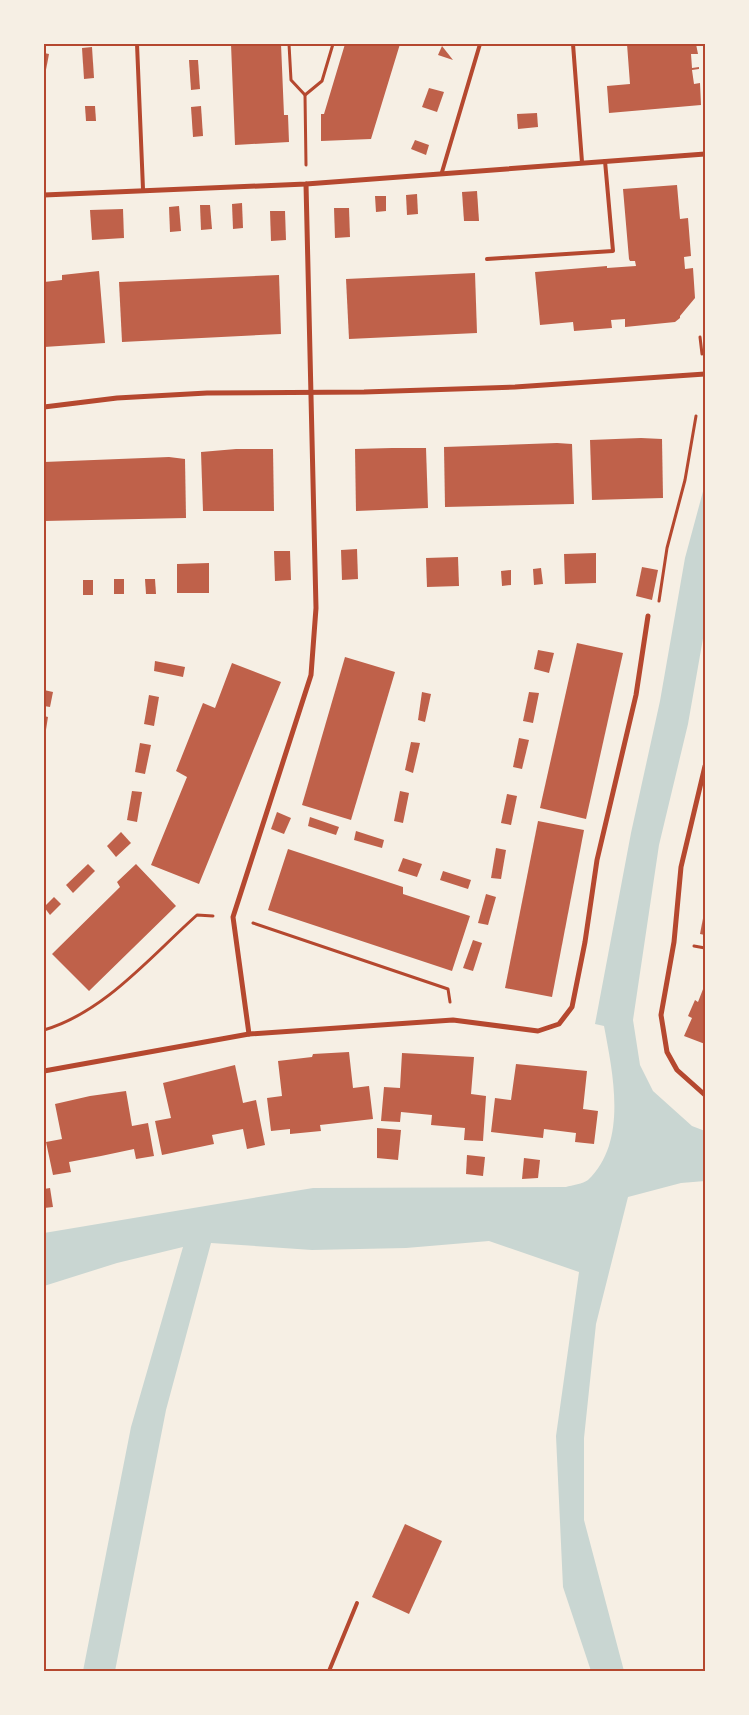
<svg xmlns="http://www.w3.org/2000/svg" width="749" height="1715" font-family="Arial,sans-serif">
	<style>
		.water { fill: #c9d6d2 }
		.building { fill: #bf614a }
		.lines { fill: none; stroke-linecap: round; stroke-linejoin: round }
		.path { stroke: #b5482f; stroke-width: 3 }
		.service { stroke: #b5482f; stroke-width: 4 }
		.minor { stroke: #b5482f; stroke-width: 5 }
		.neatline { fill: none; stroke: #b5482f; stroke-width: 2 }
	</style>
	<rect width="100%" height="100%" fill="#f6efe4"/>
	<path class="water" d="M705 484V627L688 724 659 845 633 1020 640 1065 653 1091 692 1126 705 1131V1181L681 1183 628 1197 596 1324 584 1438V1520L624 1671H591L563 1587 556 1436 579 1272 489 1241 406 1248 312 1250 211 1243 166 1410 115 1671H83L131 1427 183 1247 117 1263 44 1286V1233L313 1188 566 1187C572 1185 583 1184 588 1180 628 1142 613 1074 604 1026L595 1024 631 833 660 701 685 558Z"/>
	<g class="building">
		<path d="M231 44H281L284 115H288L289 142 235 145Z"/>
		<path d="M345 44H400L371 139 321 141V114H324Z"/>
		<path d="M627 44H696L698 54H691L692 68 699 67V69L692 70 694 84 700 83 701 105 609 113 607 86 630 84Z"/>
		<path d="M442 46 453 60 438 55Z"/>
		<path d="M92 47 94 78 84 79 82 48Z"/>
		<path d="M44 53 49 54 45 75H44Z"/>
		<path d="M189 60H198L200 89 191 90Z"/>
		<path d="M429 88 444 92 437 112 422 107Z"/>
		<path d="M85 106H95L96 121H86Z"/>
		<path d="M201 106 203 136 193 137 191 107Z"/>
		<path d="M537 113 538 127 518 129 517 114Z"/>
		<path d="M415 140 429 145 426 155 411 149Z"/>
		<path d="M677 185 680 219 688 218 691 256 684 257 685 269 693 268 695 298 680 316V318L675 322 625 327V319L611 320 612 328 574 331 573 322 540 325 535 272 607 266V268L636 266 635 261H630L629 259 623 189Z"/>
		<path d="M477 191 479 221H464L462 192Z"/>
		<path d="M417 194 418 214 407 215 406 195Z"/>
		<path d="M375 196H386V211L376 212Z"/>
		<path d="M242 203 243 228 233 229 232 204Z"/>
		<path d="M200 205H210L212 229 201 230Z"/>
		<path d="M179 206 181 231 170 232 169 207Z"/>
		<path d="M334 208H349L350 237 335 238Z"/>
		<path d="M123 209 124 238 92 240 90 210Z"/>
		<path d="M270 211H285L286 240 271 241Z"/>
		<path d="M99 271 105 343 44 347V282L62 280V275Z"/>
		<path d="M475 273 477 333 349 339 346 279Z"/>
		<path d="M279 275 281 334 122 342 119 282Z"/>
		<path d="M641 438 662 439 663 498 592 500 590 440Z"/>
		<path d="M557 443 572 444 574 504 445 507 444 447Z"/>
		<path d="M392 448H426L428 508 356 511 355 449Z"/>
		<path d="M236 449H273L274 511H203L201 452Z"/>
		<path d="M169 457 185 459 186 518 44 521V462Z"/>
		<path d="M357 549 358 579 342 580 341 550Z"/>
		<path d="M274 551H290L291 580 275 581Z"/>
		<path d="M596 553V583L565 584 564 554Z"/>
		<path d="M458 557 459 586 427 587 426 558Z"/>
		<path d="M209 563V593H177V564Z"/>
		<path d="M642 567 658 570 652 600 636 596Z"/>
		<path d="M541 568 543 584 534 585 533 569Z"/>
		<path d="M511 570V585L502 586 501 571Z"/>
		<rect x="114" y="579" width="10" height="15"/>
		<path d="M145 579H155L156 594H146Z"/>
		<rect x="83" y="580" width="10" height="15"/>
		<path d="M577 643 623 653 586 819 540 808Z"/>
		<path d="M538 650 554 653 549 673 534 669Z"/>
		<path d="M345 657 395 672 351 820 302 805Z"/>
		<path d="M155 661 185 667 183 677 154 671Z"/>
		<path d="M232 663 281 682 199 884 151 865 187 777 176 771 203 703 215 708Z"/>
		<path d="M44 690 53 692 50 707 44 706Z"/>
		<path d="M422 692 431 694 425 722 418 720Z"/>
		<path d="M529 692 539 693 533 723 523 721Z"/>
		<path d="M149 695 159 697 154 726 144 724Z"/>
		<path d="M44 716 48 717 45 736H44Z"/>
		<path d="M519 738 529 740 522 769 513 767Z"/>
		<path d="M411 742 420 743 413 773 405 770Z"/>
		<path d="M140 743 151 745 145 774 135 772Z"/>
		<path d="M132 791 142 792 137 822 127 820Z"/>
		<path d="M400 791 409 793 403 823 394 821Z"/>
		<path d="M507 794 517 796 511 825 501 823Z"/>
		<path d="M277 812 291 818 284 834 271 829Z"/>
		<path d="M310 817 339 827 336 835 308 826Z"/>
		<path d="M538 821 584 830 552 997 505 988Z"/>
		<path d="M356 831 384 840 382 848 354 840Z"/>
		<path d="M121 832 131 843 116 857 107 846Z"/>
		<path d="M496 848 506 850 501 879 491 878Z"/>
		<path d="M288 849 403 887V894L470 916 452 971 268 910Z"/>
		<path d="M403 858 422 864 417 877 398 871Z"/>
		<path d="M88 864 95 871 73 893 66 885Z"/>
		<path d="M136 864 176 906 89 991 52 954 120 887 117 882Z"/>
		<path d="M443 871 471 880 468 889 440 880Z"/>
		<path d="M486 894 496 897 488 925 478 923Z"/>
		<path d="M54 897 61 904 50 915 44 907Z"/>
		<path d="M704 913H705V935L700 934Z"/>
		<path d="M473 940 482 943 473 971 463 968Z"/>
		<path d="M705 984V1044L684 1036 692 1018 688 1016 695 1000 698 1002Z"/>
		<path d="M349 1052 353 1088 369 1086 373 1119 320 1125 321 1131 290 1134V1129L271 1131 267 1098 282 1096 278 1061 312 1057 313 1054Z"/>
		<path d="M402 1053 474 1057 471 1094 486 1096 483 1141 464 1140 465 1128 431 1125 432 1115 401 1112 400 1122 381 1121 384 1087 400 1088Z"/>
		<path d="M516 1064 587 1071 583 1109 598 1111 594 1144 575 1142 576 1133 544 1129 543 1138 491 1132 495 1098 511 1100Z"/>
		<path d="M235 1065 243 1103 256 1100 265 1145 247 1149 243 1129 212 1135 214 1144 162 1155 155 1121 171 1118 163 1083Z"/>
		<path d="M126 1091 132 1126 148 1123 154 1156 136 1159 134 1149 101 1156 69 1162 71 1172 53 1175 46 1142 62 1139 55 1104 90 1096Z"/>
		<path d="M377 1128 401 1130 398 1160 377 1158Z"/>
		<path d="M467 1155 485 1157 483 1176 466 1174Z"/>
		<path d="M524 1158 540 1160 538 1178 522 1179Z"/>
		<path d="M50 1188 53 1207 44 1208V1189Z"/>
		<path d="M405 1524 442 1541 409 1614 372 1597Z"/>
	</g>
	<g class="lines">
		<g class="path">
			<path d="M289 44 291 80 305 95 306 165"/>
			<path d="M305 95 322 81 333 44"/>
			<path d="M700 337 702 354"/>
			<path d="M659 601 667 548 685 480 696 416"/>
			<path d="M253 923 448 989 450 1002"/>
			<path d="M694 946 705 948"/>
			<path d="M44 1030C105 1012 151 956 197 915L213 916"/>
		</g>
		<g class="service">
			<path d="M137 44 143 189"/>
			<path d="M573 44 582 162"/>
			<path d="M442 172 480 44"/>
			<path d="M487 259 613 251 605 161"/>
			<path d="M329 1671 357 1603"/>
		</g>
		<g class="minor">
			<path d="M44 195 306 184 705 154"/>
			<path d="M44 407 117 398 207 393 364 392 515 387 705 374"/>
			<path d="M705 766 681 867 674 942 661 1015 667 1052 677 1070 705 1095"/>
			<path d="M249 1034 233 917 311 675 316 608 306 184"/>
			<path d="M44 1071 249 1034 453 1020 538 1031 559 1024 572 1007 585 942 597 860 636 695 648 616"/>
		</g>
	</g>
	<rect width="749" height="1715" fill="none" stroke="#f6efe4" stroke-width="90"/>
	<rect x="45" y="45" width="659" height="1625" class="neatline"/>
</svg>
